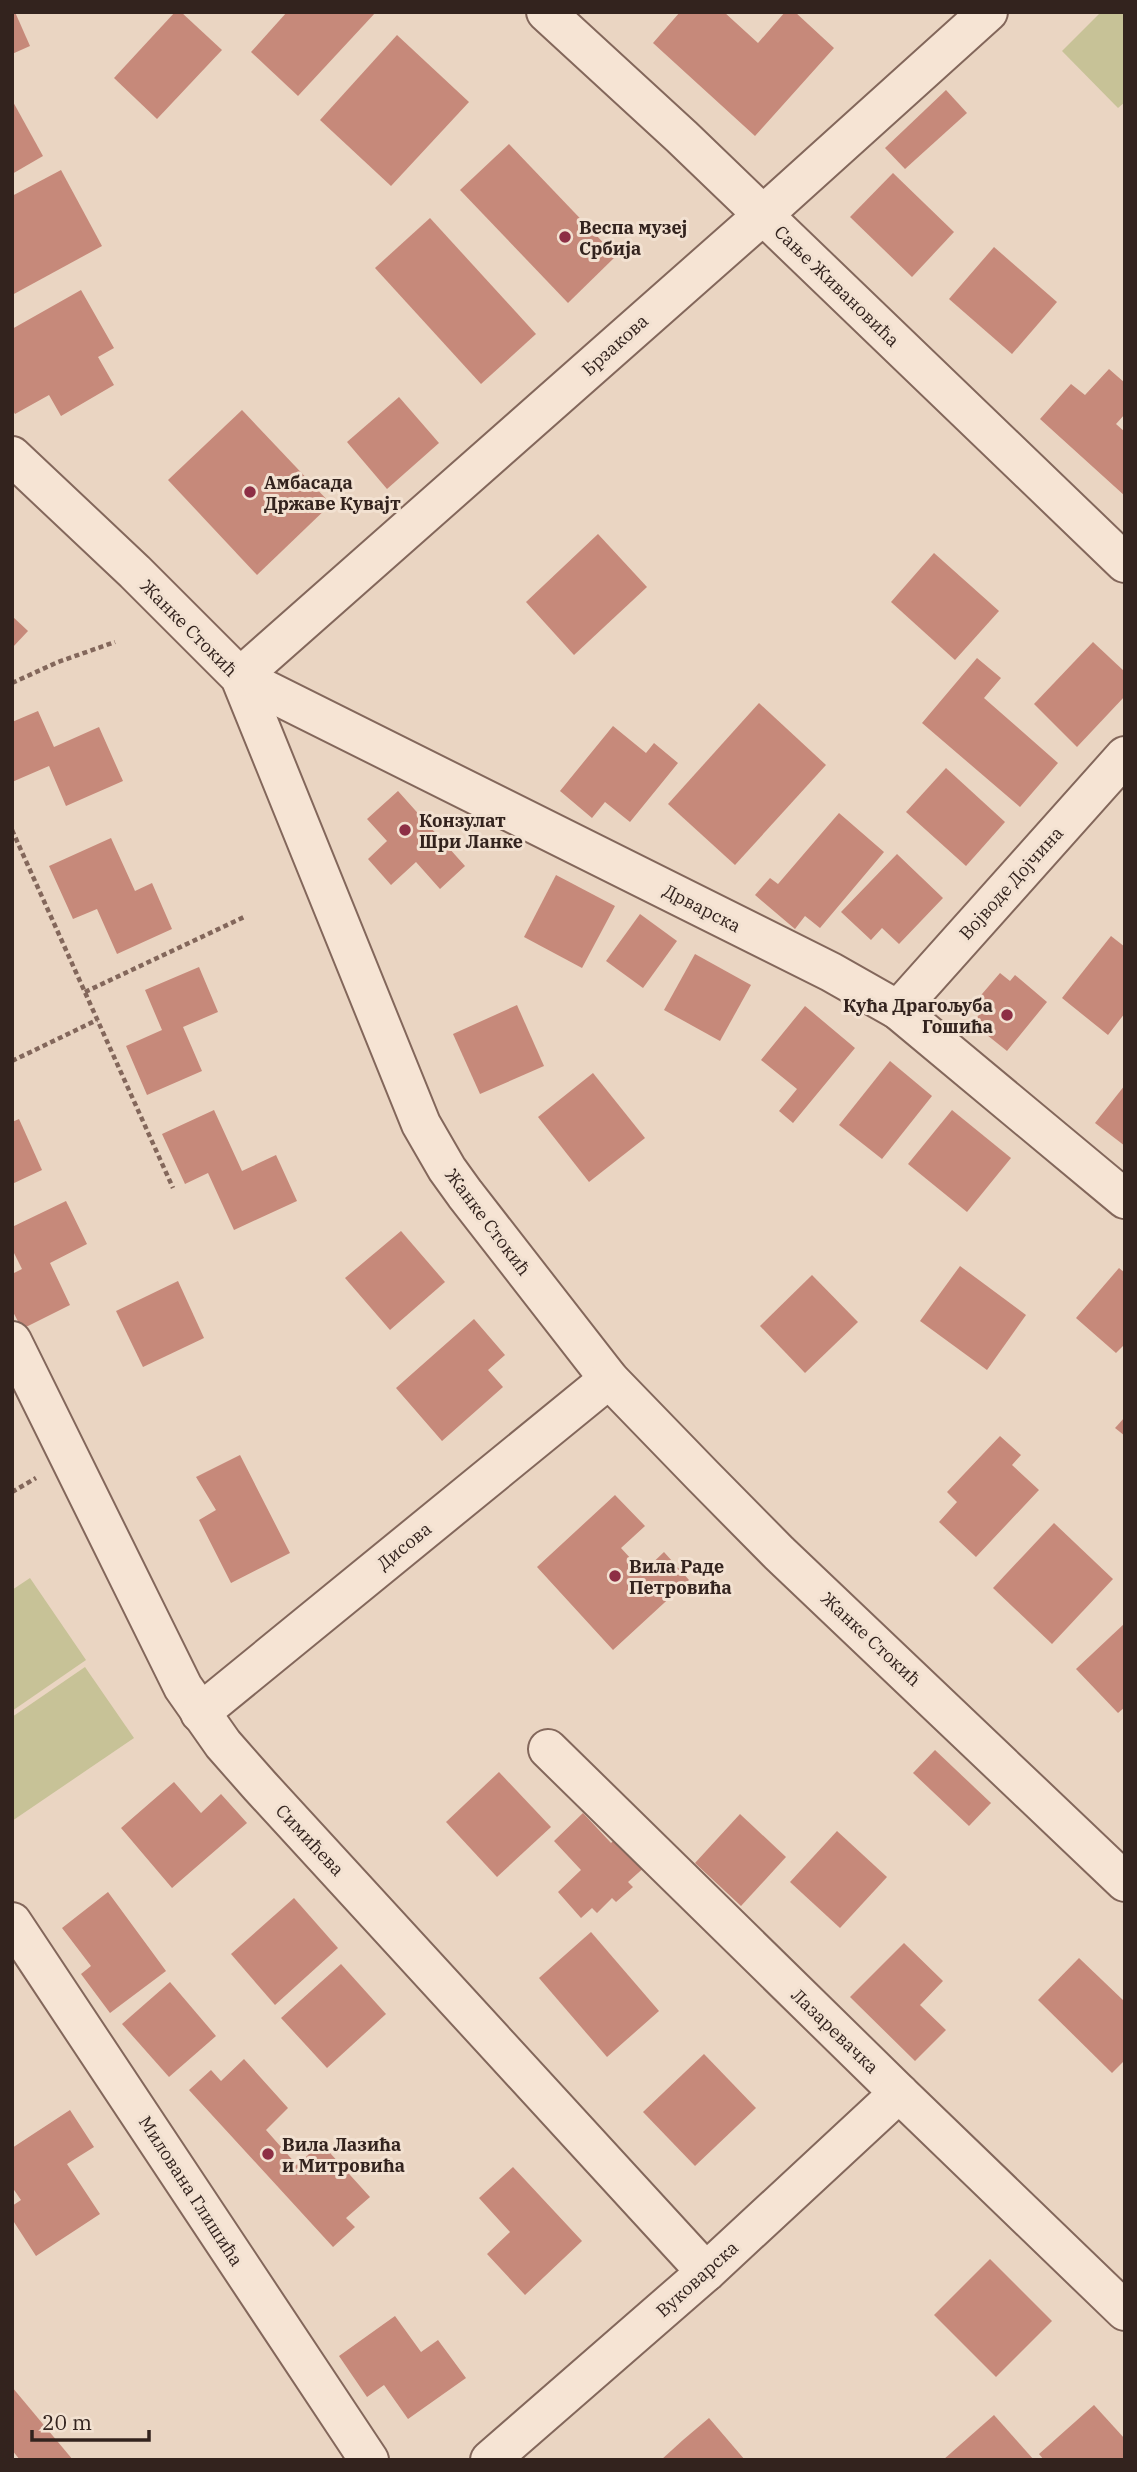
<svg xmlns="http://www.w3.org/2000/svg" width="1137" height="2472" font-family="'IBM Plex Serif',serif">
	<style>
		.green { fill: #c7c297 }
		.building { fill: #c6897a }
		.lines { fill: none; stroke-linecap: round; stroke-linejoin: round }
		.minor-casing { stroke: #83675b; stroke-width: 42 }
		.path { stroke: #83675b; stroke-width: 4.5; stroke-dasharray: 5 3.5; stroke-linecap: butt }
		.minor { stroke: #f6e4d4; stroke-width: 38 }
		.poi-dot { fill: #8d2f45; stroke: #f2e1d1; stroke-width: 2.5 }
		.labels { text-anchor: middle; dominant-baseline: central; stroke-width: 6; stroke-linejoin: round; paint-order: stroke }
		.poi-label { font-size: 18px; font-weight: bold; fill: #33231e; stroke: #f2e1d1; text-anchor: start }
		.street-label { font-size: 18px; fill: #33231e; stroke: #f2e1d1 }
	</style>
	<rect width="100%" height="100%" fill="#ead5c2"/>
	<g class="green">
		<path d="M1101 12H1125V102L1118 108 1062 51Z"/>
		<path d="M30 1578 86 1660 12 1711V1590Z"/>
		<path d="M85 1667 134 1738 12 1821V1717Z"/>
	</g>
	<g class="building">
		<path d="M12 12H15L30 46 12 54Z"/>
		<path d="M175 12H181L222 50 157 119 114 78Z"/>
		<path d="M287 12H376L298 96 251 52Z"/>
		<path d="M680 12H724L758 43 785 12H795L834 48 755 136 653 43Z"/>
		<path d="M397 35 469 102 391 186 320 120Z"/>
		<path d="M946 90 967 113 905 169 885 148Z"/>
		<path d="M12 100 43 156 12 174Z"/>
		<path d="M509 144 616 256 568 303 460 190Z"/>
		<path d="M61 170 102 246 12 295V196Z"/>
		<path d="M893 173 954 232 912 277 850 217Z"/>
		<path d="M430 218 536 334 481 384 375 268Z"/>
		<path d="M994 247 1057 302 1012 354 949 299Z"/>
		<path d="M81 290 114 348 98 357 114 385 61 416 49 395 15 414 12 409V329Z"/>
		<path d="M1109 369 1125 383V414L1116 424 1125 432V496L1040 419 1071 384 1085 395Z"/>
		<path d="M399 397 439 443 387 489 347 442Z"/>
		<path d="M242 410 331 504 257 575 168 480Z"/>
		<path d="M598 534 647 587 574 655 526 602Z"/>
		<path d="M934 553 999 611 955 660 891 602Z"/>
		<path d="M12 616 28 631 12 648Z"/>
		<path d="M1093 642 1125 672V696L1077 747 1034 704Z"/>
		<path d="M977 658 1001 678 984 698 1058 763 1020 807 922 723Z"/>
		<path d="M759 703 826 765 735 865 668 804Z"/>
		<path d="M38 711 54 747 99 727 123 781 66 806 49 766 12 782V722Z"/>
		<path d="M613 726 646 753 654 743 678 763 630 822 605 802 592 818 560 791Z"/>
		<path d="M946 768 1005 822 966 866 906 812Z"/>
		<path d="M398 791 465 866 440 889 416 862 391 885 368 859 387 841 367 819Z"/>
		<path d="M839 813 884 852 820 928 805 916 795 929 755 895 770 878 778 884Z"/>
		<path d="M111 838 135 891 152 883 172 929 117 954 97 909 73 919 49 866Z"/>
		<path d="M897 854 943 898 899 944 882 928 871 940 841 912Z"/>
		<path d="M556 875 615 906 582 968 524 937Z"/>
		<path d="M640 914 677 941 643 988 606 961Z"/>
		<path d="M1111 936 1125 947V1013L1108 1035 1062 998Z"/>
		<path d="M695 954 751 985 720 1041 664 1010Z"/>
		<path d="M199 967 218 1012 183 1027 202 1071 147 1095 126 1046 162 1030 145 990Z"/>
		<path d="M1000 973 1010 981 1015 975 1047 1002 1007 1051 972 1023 985 1008 976 1001Z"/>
		<path d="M517 1005 544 1066 480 1094 453 1034Z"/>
		<path d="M805 1006 855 1048 793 1123 779 1111 797 1089 761 1060Z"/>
		<path d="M890 1061 932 1096 882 1159 839 1125Z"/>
		<path d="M593 1073 645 1138 589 1182 538 1117Z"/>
		<path d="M1125 1085V1146L1095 1123Z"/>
		<path d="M214 1110 242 1171 276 1155 297 1201 234 1230 208 1173 185 1184 162 1134Z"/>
		<path d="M952 1110 1011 1158 967 1212 908 1164Z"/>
		<path d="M19 1119 42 1170 12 1184V1122Z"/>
		<path d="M66 1201 87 1244 50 1263 70 1305 22 1329 12 1310V1274L22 1269 12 1249V1227Z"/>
		<path d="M401 1231 445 1282 390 1330 345 1278Z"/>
		<path d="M960 1266 1026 1315 987 1370 920 1321Z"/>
		<path d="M1119 1268 1125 1273V1344L1116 1353 1076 1318Z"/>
		<path d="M812 1275 858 1322 805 1373 760 1326Z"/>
		<path d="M178 1281 204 1338 143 1367 116 1311Z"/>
		<path d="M474 1319 505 1355 488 1370 503 1387 442 1441 396 1388Z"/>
		<path d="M1125 1417V1436L1115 1428Z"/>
		<path d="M1000 1436 1021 1455 1012 1465 1039 1490 976 1557 939 1522 957 1502 947 1492Z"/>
		<path d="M240 1455 290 1553 231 1583 199 1520 216 1510 196 1477Z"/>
		<path d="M615 1495 645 1526 621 1548 643 1572 664 1552 689 1580 613 1650 537 1567Z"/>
		<path d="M1054 1523 1113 1579 1052 1644 993 1588Z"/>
		<path d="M1125 1623V1707L1118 1713 1076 1669Z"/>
		<path d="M935 1750 991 1803 969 1826 913 1773Z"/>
		<path d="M499 1772 551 1827 497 1877 446 1822Z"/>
		<path d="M174 1782 201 1813 221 1794 247 1823 172 1888 121 1828Z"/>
		<path d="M583 1813 611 1843 620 1834 648 1864 628 1882 633 1887 616 1902 612 1898 597 1913 592 1908 581 1918 558 1892 581 1870 554 1841Z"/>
		<path d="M740 1814 786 1857 741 1906 695 1863Z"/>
		<path d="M837 1831 887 1877 840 1928 790 1882Z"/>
		<path d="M108 1892 166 1971 110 2013 81 1974 91 1966 62 1928Z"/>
		<path d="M294 1898 338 1948 275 2005 231 1954Z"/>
		<path d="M591 1932 659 2011 607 2057 539 1978Z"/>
		<path d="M904 1943 943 1981 920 2005 946 2030 915 2061 850 1997Z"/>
		<path d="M1079 1958 1125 2002V2060L1112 2073 1038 2000Z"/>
		<path d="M341 1964 386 2014 327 2068 281 2018Z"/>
		<path d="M170 1982 216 2036 169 2077 122 2024Z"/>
		<path d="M704 2054 756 2108 695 2166 643 2112Z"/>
		<path d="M244 2059 288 2108 266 2130 297 2165 321 2143 370 2197 346 2218 355 2227 333 2247 189 2090 211 2070 221 2081Z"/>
		<path d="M70 2110 94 2147 67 2164 100 2214 36 2256 12 2219V2206L21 2200 12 2187V2148Z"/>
		<path d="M513 2167 582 2241 525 2295 487 2254 510 2232 479 2198Z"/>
		<path d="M990 2259 1052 2321 996 2377 934 2315Z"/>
		<path d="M395 2316 421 2352 438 2340 466 2378 408 2419 384 2385 367 2397 339 2356Z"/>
		<path d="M12 2387 73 2460H20L12 2450Z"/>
		<path d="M1094 2405 1125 2439V2460H1044L1039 2454Z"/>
		<path d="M994 2415 1034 2460H943Z"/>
		<path d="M709 2418 745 2460H661L683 2440Z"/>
	</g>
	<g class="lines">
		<defs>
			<g id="minor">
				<path d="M546 12 682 137 1125 563"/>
				<path d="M12 456 135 572 240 677 421 1124 447 1169 465 1194 609 1379 702 1475 779 1553 1125 1882"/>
				<path d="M240 677 831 972 898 1010 1125 1199"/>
				<path d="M240 677 763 215 988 12"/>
				<path d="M898 1010 1125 756"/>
				<path d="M12 1341 183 1687 223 1744 260 1786 706 2272"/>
				<path d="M200 1713 609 1379"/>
				<path d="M548 1749 899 2093 1125 2311"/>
				<path d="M12 1922 369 2460"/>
				<path d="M490 2460 706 2272 899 2093"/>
			</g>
		</defs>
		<use href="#minor" class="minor-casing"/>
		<g class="path">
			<path d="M12 683 58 662 115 642"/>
			<path d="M12 830 173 1188"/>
			<path d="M85 992 244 917"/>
			<path d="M12 1061 97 1020"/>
			<path d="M12 1492 36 1478"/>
		</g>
		<use href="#minor" class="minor"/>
	</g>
	<g class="poi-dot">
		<circle cx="565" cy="237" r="7"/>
		<circle cx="250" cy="492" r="7"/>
		<circle cx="405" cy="830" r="7"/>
		<circle cx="1007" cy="1015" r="7"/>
		<circle cx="615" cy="1576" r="7"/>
		<circle cx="268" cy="2154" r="7"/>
	</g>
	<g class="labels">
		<g class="poi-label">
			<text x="579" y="227">Веспа музеј<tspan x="579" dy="21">Србија</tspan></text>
			<text x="264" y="482">Амбасада<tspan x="264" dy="21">Државе Кувајт</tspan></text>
			<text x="419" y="820">Конзулат<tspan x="419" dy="21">Шри Ланке</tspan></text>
			<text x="993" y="1005" text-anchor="end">Кућа Драгољуба<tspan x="993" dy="21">Гошића</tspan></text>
			<text x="629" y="1566">Вила Раде<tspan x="629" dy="21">Петровића</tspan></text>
			<text x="282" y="2144">Вила Лазића<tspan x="282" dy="21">и Митровића</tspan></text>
		</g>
		<g class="street-label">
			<text transform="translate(837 286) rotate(44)">Сање Живановића</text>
			<text transform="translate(615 345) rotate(-42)">Брзакова</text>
			<text transform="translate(189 628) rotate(45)">Жанке Стокић</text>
			<text transform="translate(1011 883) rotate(-48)">Војводе Дојчина</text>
			<text transform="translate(702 908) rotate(27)">Дрварска</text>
			<text transform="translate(488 1222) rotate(53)">Жанке Стокић</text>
			<text transform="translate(404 1546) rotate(-39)">Дисова</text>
			<text transform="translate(871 1639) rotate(43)">Жанке Стокић</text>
			<text transform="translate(310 1840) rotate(47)">Симићева</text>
			<text transform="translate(835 2031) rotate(44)">Лазаревачка</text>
			<text transform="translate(191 2191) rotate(57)">Милована Глишића</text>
			<text transform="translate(697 2279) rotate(-42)">Вуковарска</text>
		</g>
	</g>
	<rect width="1137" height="2472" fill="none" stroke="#33231e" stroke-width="28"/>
	<path d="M32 2430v10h117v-10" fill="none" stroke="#33231e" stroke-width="3.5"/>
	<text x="42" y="2430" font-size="21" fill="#33231e" stroke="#f2e1d1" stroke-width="5" paint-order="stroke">20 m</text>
</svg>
